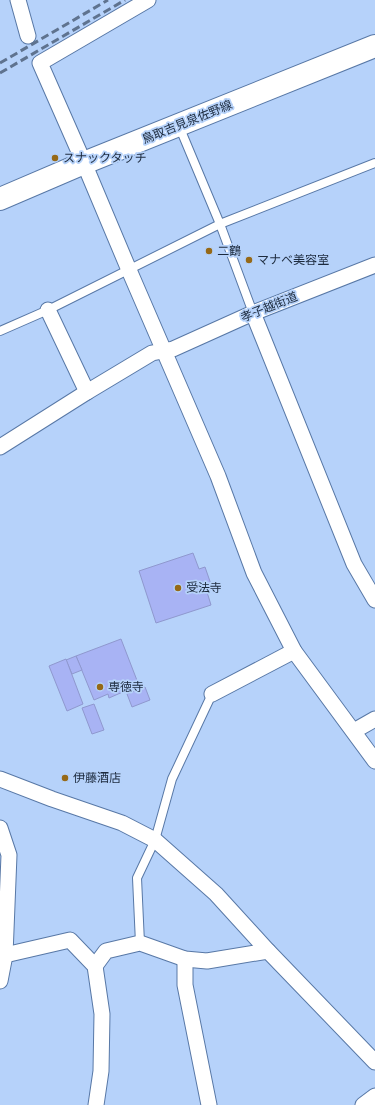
<svg xmlns="http://www.w3.org/2000/svg" width="375" height="1105" font-family="'Work Sans','Noto Sans JP',sans-serif">
	<style>
		.building { fill: #a8b3f4; stroke: #8f98ce }
		.lines { fill: none; stroke-linecap: round; stroke-linejoin: round }
		.lane-casing { stroke: #5878a6; stroke-width: 10 }
		.street-casing { stroke: #5878a6; stroke-width: 17 }
		.secondary-casing { stroke: #5878a6; stroke-width: 24 }
		.lane { stroke: #fff; stroke-width: 8 }
		.street { stroke: #fff; stroke-width: 15 }
		.secondary { stroke: #fff; stroke-width: 22 }
		.rail { stroke: #5f738f; stroke-width: 3; stroke-dasharray: 8 4; stroke-linecap: butt }
		.poi-dot { fill: #966917; stroke: #b6d2fa; stroke-width: 1.5 }
		.labels { text-anchor: middle; dominant-baseline: central; stroke-width: 3.5; stroke-linejoin: round; paint-order: stroke }
		.street-label { font-size: 12px; fill: #1c2a3d; stroke: #b6d2fa }
		.poi-label { font-size: 12px; fill: #1c2a3d; stroke: #b6d2fa; text-anchor: start }
	</style>
	<rect width="100%" height="100%" fill="#b6d2fa"/>
	<g class="building">
		<path d="M193 553 199 569 205 567 213 590 207 592 211 605 156 623 139 571Z"/>
		<path d="M121 639 138 683 124 688 125 691 109 698 108 694 94 700 76 656Z"/>
		<path d="M76 656 82 670 72 674 66 660Z"/>
		<path d="M66 659 83 704 67 711 49 666Z"/>
		<path d="M145 687 150 700 132 707 127 694Z"/>
		<path d="M94 704 104 730 92 734 82 708Z"/>
	</g>
	<g class="lines">
		<defs>
			<g id="lane">
				<path d="M179 126 220 224 253 313"/>
				<path d="M0 331 48 310 220 224 375 163"/>
				<path d="M140 943 137 878 155 840 172 779 212 694"/>
			</g>
			<g id="street">
				<path d="M18 0 28 36"/>
				<path d="M148 0 40 63 84 163 129 270 218 476 254 573 294 651 375 761"/>
				<path d="M48 310 87 392"/>
				<path d="M253 313 354 564 375 600"/>
				<path d="M0 447 87 392 152 353 173 349 253 313 375 265"/>
				<path d="M212 694 294 651"/>
				<path d="M354 731 375 719"/>
				<path d="M0 779 52 799 122 823 155 840 216 894 268 951 375 1062"/>
				<path d="M0 828 9 855 5 955 0 981"/>
				<path d="M5 955 70 940 95 966 102 1014 101 1071 96 1105"/>
				<path d="M185 959V985L209 1105"/>
				<path d="M95 966 106 951 140 943 185 959 207 961 268 951"/>
				<path d="M363 1105 375 1096"/>
			</g>
			<path id="secondary" d="M0 199 84 163 375 46"/>
		</defs>
		<use href="#lane" class="lane-casing"/>
		<use href="#street" class="street-casing"/>
		<use href="#secondary" class="secondary-casing"/>
		<use href="#lane" class="lane"/>
		<use href="#street" class="street"/>
		<use href="#secondary" class="secondary"/>
		<g class="rail">
			<path d="M0 63 108 0"/>
			<path d="M0 73 125 0"/>
		</g>
	</g>
	<g class="poi-dot">
		<circle cx="55" cy="158" r="4"/>
		<circle cx="209" cy="251" r="4"/>
		<circle cx="249" cy="260" r="4"/>
		<circle cx="178" cy="588" r="4"/>
		<circle cx="100" cy="687" r="4"/>
		<circle cx="65" cy="778" r="4"/>
	</g>
	<g class="labels">
		<g class="street-label">
			<text transform="translate(187 122) rotate(-22)">鳥取吉見泉佐野線</text>
			<text transform="translate(269 307) rotate(-22)">孝子越街道</text>
		</g>
		<g class="poi-label">
			<text x="63" y="158">スナックタッチ</text>
			<text x="217" y="251">二鶴</text>
			<text x="257" y="260">マナベ美容室</text>
			<text x="186" y="588">受法寺</text>
			<text x="108" y="687">専徳寺</text>
			<text x="73" y="778">伊藤酒店</text>
		</g>
	</g>
</svg>
